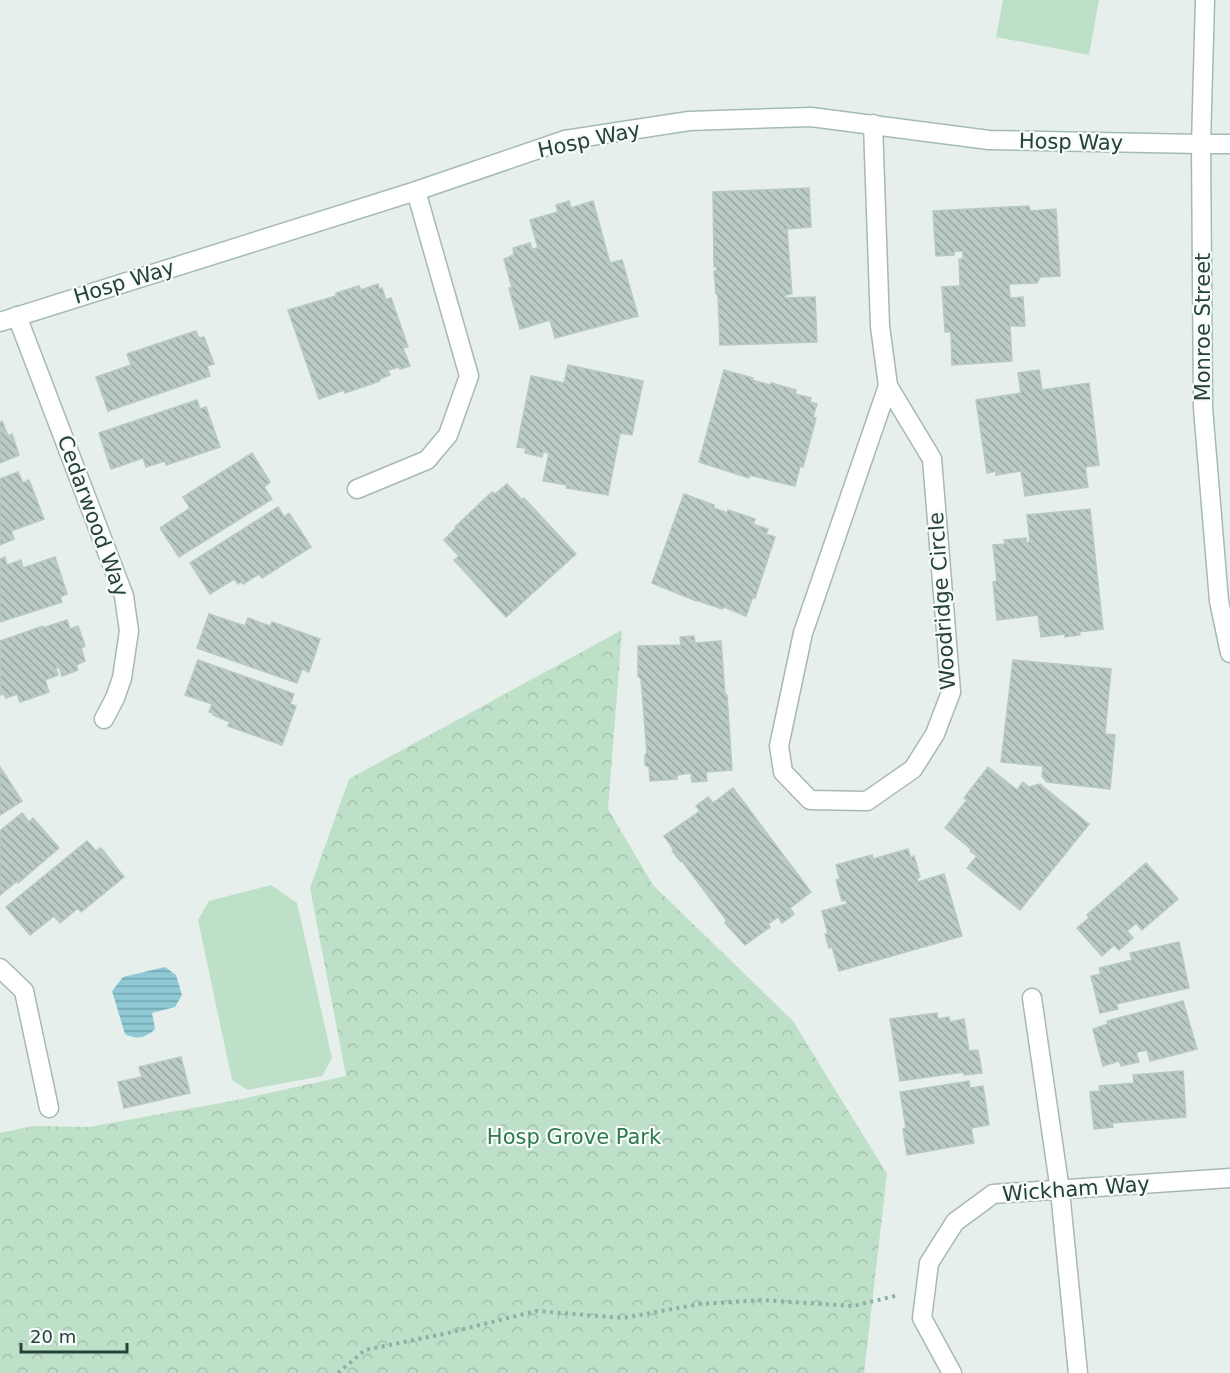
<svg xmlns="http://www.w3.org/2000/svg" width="1230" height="1373" font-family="'DejaVu Sans',sans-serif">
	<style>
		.grass { fill: #bfe0c8 }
		.forest { fill: url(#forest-crowns) }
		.water { fill: url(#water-rules) }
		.building { fill: url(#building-back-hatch); stroke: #b8c9c2; stroke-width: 1.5 }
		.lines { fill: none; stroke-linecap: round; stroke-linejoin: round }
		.lane-casing { stroke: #a8b8b2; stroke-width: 21 }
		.street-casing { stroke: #a8b8b2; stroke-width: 21 }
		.secondary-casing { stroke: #a4bbb3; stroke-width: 21 }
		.path { stroke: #86b3a5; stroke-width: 4; stroke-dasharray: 3 4.5; stroke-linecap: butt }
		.lane { stroke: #fff; stroke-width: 18 }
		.street { stroke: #fff; stroke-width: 18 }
		.secondary { stroke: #fff; stroke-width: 18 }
		.labels { text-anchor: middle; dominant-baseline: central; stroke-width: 4.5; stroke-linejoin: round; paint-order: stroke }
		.street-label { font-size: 21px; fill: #24423a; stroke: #f7fbf9 }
		.park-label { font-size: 21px; fill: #2d7a4b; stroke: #f7fbf9 }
	</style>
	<defs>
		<pattern id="forest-crowns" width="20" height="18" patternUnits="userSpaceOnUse" patternTransform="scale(1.5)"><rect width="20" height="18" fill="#bfe0c8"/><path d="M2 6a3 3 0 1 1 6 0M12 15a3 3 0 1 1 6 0" fill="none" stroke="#a4c1ad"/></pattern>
		<pattern id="water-rules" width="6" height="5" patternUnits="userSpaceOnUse" patternTransform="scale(1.5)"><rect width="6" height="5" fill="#8ec9d4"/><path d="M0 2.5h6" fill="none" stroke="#74a5ad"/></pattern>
		<pattern id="building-back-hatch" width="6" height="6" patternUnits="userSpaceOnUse" patternTransform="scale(1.5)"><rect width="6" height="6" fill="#bbcac4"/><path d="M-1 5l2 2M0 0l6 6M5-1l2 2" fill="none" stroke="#98a6a0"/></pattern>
	</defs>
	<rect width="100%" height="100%" fill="#e6efeb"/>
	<g class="grass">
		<path d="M1003 0H1099L1089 55 996 37Z"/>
		<path d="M271 885 297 903 332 1058 322 1076 248 1090 232 1080 198 920 209 901Z"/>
	</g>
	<path class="forest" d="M622 630 608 809 653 885 793 1021 887 1174 864 1373H0V1133L33 1126 89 1127 237 1100 346 1076 310 888 349 779Z"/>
	<path class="water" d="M165 967 176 975 182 995 175 1007 152 1013 155 1029C146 1038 136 1040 125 1034L112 991 123 977Z"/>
	<g class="building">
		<path d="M809 188 811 227 787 229 792 294 785 295V298L815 297 817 342 720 345 718 295 716 294 714 271H717L716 266 714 267 713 192Z"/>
		<path d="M569 201 571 208 593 201 610 263 622 260 638 316 555 338 550 320 520 329 509 288H512L504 259 514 255 513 248 530 243 532 249 538 248 530 220 558 212 556 205Z"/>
		<path d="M1029 206 1030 211 1056 209 1060 276 1040 277 1037 283 1009 284 1010 298 1023 297 1025 326H1010L1012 361 952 365 951 332H945L942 287 960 286 959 259H963V251H954V255L936 256 933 211Z"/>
		<path d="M378 284 379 289 382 288 386 300 391 298 408 347 403 348 410 366 400 369 399 367 388 370 390 375 380 379V381L345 393 344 390 319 399 288 310 336 296V293L359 286 361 290Z"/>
		<path d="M196 331 199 338 204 337 214 364 207 366 210 376 108 411 96 377 131 365 127 354Z"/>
		<path d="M568 365 643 381 632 435 620 433 608 495 566 488 567 485 543 481 549 453 543 452 542 457 525 453 526 448 517 447 531 376 564 383Z"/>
		<path d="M724 370 753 378 752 380 770 385 771 383 796 390 795 394 811 398 810 402 817 404 813 417 816 418 803 467 800 466 795 486 749 475V478L699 462Z"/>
		<path d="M1039 370 1042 390 1089 383 1099 465 1085 467 1088 487 1025 496 1021 471 996 475V471L987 473 976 400 1021 393 1018 373Z"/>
		<path d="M197 400 200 409 206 407 220 447 166 465 165 461 146 467 143 458 111 469 99 433Z"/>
		<path d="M2 421 8 436 12 434 19 455 0 463V422Z"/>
		<path d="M252 453 270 482 264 487 272 499 179 557 160 528 190 508 183 497Z"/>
		<path d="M18 472 23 483 29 480 44 519 11 531 14 539 0 545V479Z"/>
		<path d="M507 484 522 500 524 498 576 554 506 617 454 560 459 556 444 540 456 528 455 527 492 492 495 494Z"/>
		<path d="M684 494 714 505V508L727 513 728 510 755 519 753 524 768 529 766 534 775 537 755 598 753 597 746 616 724 607 722 609 696 600V601L652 583Z"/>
		<path d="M278 507 284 517 289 513 311 547 262 578 259 574 243 584 241 582 238 584 234 579 210 594 190 563Z"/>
		<path d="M1090 509 1103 629 1079 632 1080 635 1065 637V634L1041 637 1038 615 997 620 993 582 997 581 993 545 1005 544 1004 540 1026 538V543L1030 542 1027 515Z"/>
		<path d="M5 557 7 565 21 560 23 568 55 557 67 594 60 597 62 602 0 622V559Z"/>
		<path d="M209 614 245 626 248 618 270 626 272 622 320 639 309 672 302 669 297 683 197 648Z"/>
		<path d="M67 620 70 629 78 626 85 646 81 648 85 661 76 665 78 670 62 676 59 667 56 668 58 675 45 680 49 692 20 702 17 694 6 698 4 694 1 695 0 641 43 626V628Z"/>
		<path d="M694 636 695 643 721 641 725 695H727L732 770 706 772 707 781 692 782 691 773 677 775V779L650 781 649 767 645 765V755L647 753 641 679 638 676V646L681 645 680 637Z"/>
		<path d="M198 660 294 694 290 704 296 706 282 745 228 726 230 722 213 715V713L209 712 212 704 185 695Z"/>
		<path d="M1013 660 1111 669 1105 734 1115 735 1110 789 1047 782 1042 776 1043 766 1001 762Z"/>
		<path d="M0 767 22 801 0 815Z"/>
		<path d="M988 767 1017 790 1023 782 1029 787 1040 784 1089 824 1020 910 967 868 977 856 970 851 971 849 945 828 967 800 964 798Z"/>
		<path d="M733 788 811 892 790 908 794 914 782 923 778 917 768 924 770 927 745 945 725 923 727 921 682 861 681 862 672 851 674 850 664 836 700 811 696 806 708 797 713 803Z"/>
		<path d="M22 813 29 822 33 818 59 848 18 883 17 881 0 895V831Z"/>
		<path d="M87 841 96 851 101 848 124 877 81 912 78 908 60 923 54 916 30 935 6 907Z"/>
		<path d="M908 849 911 858 914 856 920 877 917 879 918 882 944 874 962 936 839 971 832 947 829 948 825 934H828L822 911 847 904 846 900 842 901 836 880 840 879 836 865 872 855 873 859Z"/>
		<path d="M1146 863 1178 899 1142 930 1136 923 1127 931 1133 938 1119 950 1114 945 1102 956 1077 928 1089 918 1087 915Z"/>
		<path d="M1179 942 1189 988 1116 1004 1118 1009 1100 1013 1091 976 1101 974 1099 968 1132 960 1130 953Z"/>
		<path d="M1183 1001 1197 1049 1150 1061 1147 1050 1136 1052 1139 1062 1121 1066 1119 1061 1103 1066 1093 1029 1108 1024 1107 1021Z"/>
		<path d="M937 1013 938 1019 949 1017 950 1022 964 1019 969 1051 978 1050 982 1073 964 1075V1072L900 1081 890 1019Z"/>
		<path d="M181 1057 190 1093 124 1108 118 1082 142 1077 139 1067Z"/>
		<path d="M1183 1071 1186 1117 1112 1123 1113 1127 1094 1129 1090 1092 1100 1091 1099 1086 1134 1083 1133 1075Z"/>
		<path d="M969 1081 970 1088 983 1086 989 1125 971 1128 974 1143 907 1155 903 1129 906 1128 900 1092Z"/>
	</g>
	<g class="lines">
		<defs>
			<g id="lane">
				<path d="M1201 144H1230"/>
				<path d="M1060 1191 1078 1373"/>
			</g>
			<g id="street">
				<path d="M873 124 880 326 888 386"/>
				<path d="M17 316 124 596 129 631 122 678 115 698 104 719"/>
				<path d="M888 386 932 459 951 692 935 734 913 769 867 801 810 800 783 772 779 746 803 633Z"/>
				<path d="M357 489 427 460 448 435 469 376 416 191"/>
				<path d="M0 968 24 991 49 1108"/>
				<path d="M1032 998 1060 1191"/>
				<path d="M952 1373 922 1318 929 1263 955 1222 993 1194 1230 1178"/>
			</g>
			<g id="secondary">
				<path d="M1205 0 1201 144 1203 408 1219 601 1230 653"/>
				<path d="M0 322 416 191 565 140 689 121 811 117 989 140 1201 144"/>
			</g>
		</defs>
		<use href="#lane" class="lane-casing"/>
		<use href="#street" class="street-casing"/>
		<use href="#secondary" class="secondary-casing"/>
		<path class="path" d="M338 1373 365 1350 448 1333 536 1311 623 1318 700 1304 761 1300 853 1306 899 1295"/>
		<use href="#lane" class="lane"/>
		<use href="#street" class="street"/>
		<use href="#secondary" class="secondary"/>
	</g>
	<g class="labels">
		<g class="street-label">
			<text transform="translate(589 140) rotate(-12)">Hosp Way</text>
			<text transform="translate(1071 142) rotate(1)">Hosp Way</text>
			<text transform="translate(124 282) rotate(-17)">Hosp Way</text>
			<text transform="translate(1203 327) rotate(-90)">Monroe Street</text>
			<text transform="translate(93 516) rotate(70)">Cedarwood Way</text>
			<text transform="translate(942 601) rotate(-94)">Woodridge Circle</text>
			<text transform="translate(1076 1189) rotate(-4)">Wickham Way</text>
		</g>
		<g class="park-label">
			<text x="574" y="1137">Hosp Grove Park</text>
		</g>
	</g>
	<path d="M21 1343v9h106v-9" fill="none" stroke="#24423a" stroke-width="3"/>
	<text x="30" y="1343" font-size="18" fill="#24423a" stroke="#f7fbf9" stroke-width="4.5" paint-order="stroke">20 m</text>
</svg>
